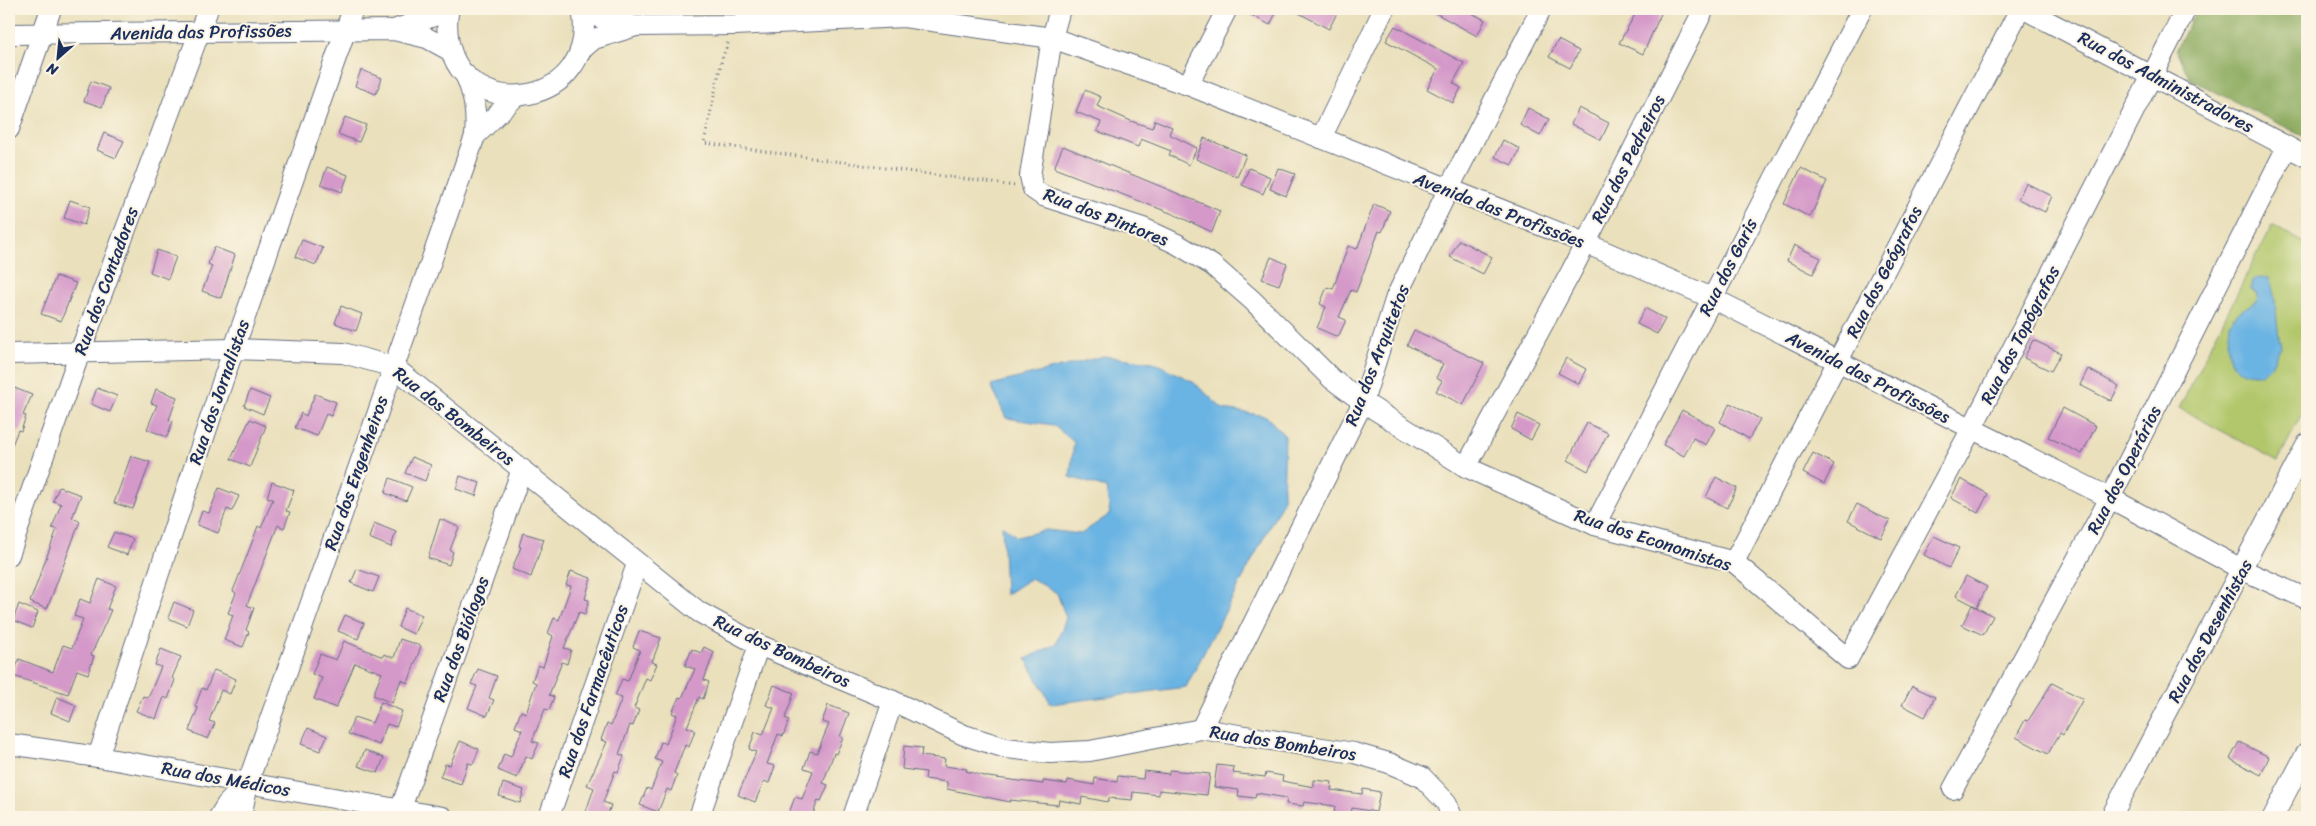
<svg xmlns="http://www.w3.org/2000/svg" width="2316" height="826" font-family="Sriracha,sans-serif">
	<style>
		.green { fill: #b2c76c; stroke: #667b65 }
		.forest { fill: #8dac60; stroke: #546e5f }
		.water { fill: #6bb4e3; stroke: #4372a0 }
		.building { fill: #d498c9 }
		.lines { fill: none; stroke-linecap: round; stroke-linejoin: round }
		.street-casing { stroke: #636d7f; stroke-width: 22 }
		.path { stroke: #636d7f; stroke-width: 3; stroke-dasharray: 1 4; stroke-linecap: butt }
		.street { stroke: #fff; stroke-width: 20 }
		.labels { text-anchor: middle; dominant-baseline: central; stroke-width: 4; stroke-linejoin: round; paint-order: stroke }
		.street-label { font-size: 18px; fill: #1b2f5e; stroke: #fcf5e5 }
	</style>
	<rect width="100%" height="100%" fill="#fcf5e5"/>
	<filter id="ink" filterUnits="userSpaceOnUse"><feTurbulence type="fractalNoise" baseFrequency=".02" numOctaves="2"/><feDisplacementMap in="SourceGraphic" scale="10" xChannelSelector="R" yChannelSelector="G"/><feConvolveMatrix kernelMatrix="1 2 1 2 8 2 1 2 1" color-interpolation-filters="sRGB"/></filter>
	<filter id="wash" filterUnits="userSpaceOnUse"><feTurbulence type="fractalNoise" baseFrequency=".0096" numOctaves="4" result="noise"/><feDisplacementMap in="SourceGraphic" scale="20" xChannelSelector="R" yChannelSelector="G"/><feGaussianBlur stdDeviation="1.12" result="paint"/><feColorMatrix in="noise" values="0 0 0 0 0 0 0 0 0 0 0 0 0 0 0 0 0 1.4 0 .05"/><feComposite in="paint" operator="in"/></filter>
	<g filter="url(#wash)">
		<rect width="100%" height="100%" fill="#eae0bc"/>
		<path class="green" d="M2272 225 2307 245V403L2278 461 2179 408Z"/>
		<path class="forest" d="M2197 9H2307V138L2190 79 2176 50Z"/>
		<g class="water">
			<path d="M2258 277 2269 278C2278 299 2275 323 2281 346L2272 364 2262 374C2233 375 2224 360 2229 333 2230 330 2229 324 2231 322 2236 312 2249 306 2258 300L2256 293 2251 289 2253 281Z"/>
			<path d="M1104 356 1153 362 1192 381 1223 409 1266 416 1285 436 1283 501 1186 687 1051 704 1026 659 1056 644 1066 618 1057 593 1031 578 1005 595 1002 525 1017 537 1046 530 1081 534 1110 514 1106 488 1070 477 1074 442 1053 425 1006 418 991 385Z"/>
		</g>
		<g id="blocks">
			<g class="building">
				<path d="M1239 9H1278L1270 25Z"/>
				<path d="M1291 9H1339L1329 29Z"/>
				<path d="M1428 9H1464L1485 20 1477 36Z"/>
				<path d="M1638 9H1663L1643 54 1619 43Z"/>
				<path d="M1395 26 1464 63 1453 83 1461 88 1453 103 1427 89 1438 69 1386 41Z"/>
				<path d="M1558 40 1579 51 1570 68 1549 57Z"/>
				<path d="M361 70 382 78 376 94 355 86Z"/>
				<path d="M91 81 109 88 102 107 84 101Z"/>
				<path d="M1085 90 1101 97 1097 106 1131 121 1152 128 1155 120 1172 127 1169 134 1197 148 1189 165 1169 155 1171 151 1141 139 1138 147 1097 131 1101 122 1076 112Z"/>
				<path d="M1528 108 1549 119 1540 136 1520 125Z"/>
				<path d="M1579 108 1609 123 1601 140 1571 124Z"/>
				<path d="M345 117 366 125 359 142 338 134Z"/>
				<path d="M104 133 124 141 116 158 97 150Z"/>
				<path d="M1204 138 1246 155 1237 177 1196 159Z"/>
				<path d="M1503 140 1520 149 1512 165 1495 157Z"/>
				<path d="M1063 146 1220 211 1212 232 1173 214 1054 168Z"/>
				<path d="M327 167 348 175 342 192 321 184Z"/>
				<path d="M1249 168 1270 177 1263 194 1242 185Z"/>
				<path d="M1278 168 1295 174 1286 196 1270 189Z"/>
				<path d="M1801 168 1827 181 1810 217 1784 204Z"/>
				<path d="M2026 183 2052 196 2045 212 2018 199Z"/>
				<path d="M70 200 90 207 84 225 64 218Z"/>
				<path d="M1374 204 1390 211 1382 232 1379 231 1356 292 1351 290 1339 317 1346 320 1338 337 1317 328 1326 307 1320 304 1327 287 1333 289 1348 246 1357 249Z"/>
				<path d="M302 240 323 248 316 265 295 257Z"/>
				<path d="M1459 240 1492 257 1483 274 1450 257Z"/>
				<path d="M1794 245 1821 258 1813 274 1787 261Z"/>
				<path d="M214 247 235 255 221 298 202 291 212 266 208 264Z"/>
				<path d="M157 250 176 257 168 279 150 272Z"/>
				<path d="M1271 257 1287 264 1279 285 1262 279Z"/>
				<path d="M56 276 76 283 61 321 41 314Z"/>
				<path d="M341 306 362 314 356 331 335 323Z"/>
				<path d="M1645 308 1665 319 1657 334 1637 324Z"/>
				<path d="M1414 330 1484 363 1463 405 1436 391 1442 381 1436 378 1443 364 1407 345Z"/>
				<path d="M2033 340 2061 353 2051 371 2024 358Z"/>
				<path d="M1566 358 1586 369 1579 384 1558 373Z"/>
				<path d="M2088 369 2119 386 2111 401 2080 385Z"/>
				<path d="M12 387 32 395 23 415 26 416 21 431 18 430 10 450 9 396Z"/>
				<path d="M97 388 117 396 110 412 91 404Z"/>
				<path d="M156 389 177 397 169 420 173 421 167 437 147 429 157 405 151 403Z"/>
				<path d="M250 390 270 398 263 414 244 406Z"/>
				<path d="M315 394 336 402 331 416 326 414 317 436 295 428 301 413 306 416Z"/>
				<path d="M1730 403 1760 419 1749 439 1720 422Z"/>
				<path d="M2063 408 2096 426 2082 454 2048 437Z"/>
				<path d="M1682 410 1715 428 1706 445 1693 438 1684 456 1663 445Z"/>
				<path d="M1518 414 1539 425 1531 440 1511 429Z"/>
				<path d="M250 419 266 426 250 467 231 459Z"/>
				<path d="M1587 423 1608 433 1588 471 1568 460Z"/>
				<path d="M1813 453 1834 464 1824 484 1803 473Z"/>
				<path d="M131 456 150 462 133 509 114 503Z"/>
				<path d="M412 457 431 465 425 481 405 473Z"/>
				<path d="M460 476 480 483 476 496 456 489Z"/>
				<path d="M1716 477 1737 488 1727 508 1706 497Z"/>
				<path d="M390 478 412 487 406 501 385 493Z"/>
				<path d="M1961 479 1988 494 1978 513 1951 498Z"/>
				<path d="M272 482 294 490 286 511 290 512 284 528 278 525 247 605 254 608 246 630 249 632 243 647 224 640 233 615 228 613 236 593 233 591 251 545 258 526 261 528 273 499 267 497Z"/>
				<path d="M59 487 81 495 72 518 80 521 47 609 30 602 57 529 52 528 61 504 53 501Z"/>
				<path d="M219 488 239 496 232 511 227 509 218 533 197 525 202 511 209 513Z"/>
				<path d="M1857 504 1890 521 1881 538 1848 521Z"/>
				<path d="M440 519 459 527 450 550 453 552 449 565 428 558Z"/>
				<path d="M374 523 396 532 391 547 369 538Z"/>
				<path d="M114 532 133 539 127 555 107 547Z"/>
				<path d="M523 533 544 539 531 577 512 569 521 547 519 546Z"/>
				<path d="M1934 536 1959 548 1949 568 1924 555Z"/>
				<path d="M357 569 379 577 373 592 351 583Z"/>
				<path d="M571 571 591 578 585 599 589 600 585 614 579 612 564 648 571 650 567 664 562 662 549 695 554 697 549 710 545 709 532 741 539 743 532 759 526 756 517 778 498 770 504 754 511 757 522 730 515 727 521 711 526 713 536 683 532 681 538 665 543 667 553 636 548 633 554 618 559 620 571 586 566 585Z"/>
				<path d="M1966 576 1987 587 1977 607 1956 596Z"/>
				<path d="M99 579 116 586 107 609 111 610 91 655 94 656 88 674 77 670 68 694 13 676 19 659 53 672 63 645 72 648 83 619 74 616 80 599 90 603Z"/>
				<path d="M174 602 193 610 187 626 168 618Z"/>
				<path d="M19 604 38 612 32 628 13 620Z"/>
				<path d="M1972 605 1993 616 1983 635 1962 625Z"/>
				<path d="M405 608 422 615 414 634 398 627Z"/>
				<path d="M345 615 364 623 358 639 338 631Z"/>
				<path d="M639 631 661 638 652 662 657 664 650 680 646 678 634 708 639 710 633 726 630 725 619 754 624 756 618 772 615 771 603 802 611 805 607 817 597 815V817H584L594 788 587 785 607 742 601 740 607 723 611 725 622 698 615 696 622 679 628 681 640 650 633 647Z"/>
				<path d="M400 639 421 646 408 683 401 680 392 703 373 695 382 673 355 663 336 708 314 699 322 678 312 674 320 654 336 660 344 641 383 657 384 654 394 658Z"/>
				<path d="M704 647 714 652 704 680 709 682 703 699 699 697 687 727 695 730 689 747 685 745 674 773 677 775 671 791 667 789 658 812 640 805 647 788 651 790 662 762 655 759 661 742 666 744 677 715 672 713 679 697 682 698 695 669 685 666 692 649 701 653Z"/>
				<path d="M161 649 181 657 172 678 175 680 168 699 164 697 156 719 136 711 143 696 148 698 161 667 155 665Z"/>
				<path d="M478 669 497 676 489 698 494 700 487 716 468 708 477 686 471 684Z"/>
				<path d="M214 670 236 679 230 694 221 690 209 721 215 723 208 739 189 731 198 708 195 707 202 688 206 690Z"/>
				<path d="M2052 683 2083 699 2063 735 2060 733 2048 754 2016 737 2025 720 2028 721Z"/>
				<path d="M774 685 794 693 785 718 789 720 783 736 778 734 767 764 775 766 769 783 764 781 755 802 738 795 756 752 749 749 755 732 763 735 774 708 766 705Z"/>
				<path d="M1912 686 1935 697 1925 717 1902 705Z"/>
				<path d="M57 697 76 705 70 721 51 713Z"/>
				<path d="M381 702 402 711 396 727 387 724 379 745 348 734 354 717 372 723Z"/>
				<path d="M828 705 849 713 840 737 843 738 836 754 834 753 823 783 828 785 821 801 818 800 812 817H799L789 813 795 797 802 799 813 771 804 768 810 751 817 753 829 724 822 722Z"/>
				<path d="M308 728 327 736 320 751 301 744Z"/>
				<path d="M460 741 479 749 473 764 468 763 461 784 440 777 445 764 450 765Z"/>
				<path d="M2239 742 2269 757 2261 775 2230 759Z"/>
				<path d="M904 746 922 748 921 756 945 759 944 766 967 769 966 771 988 777 1043 784V781L1067 784 1068 780 1094 785 1095 778 1117 782 1118 776 1143 779 1144 771 1169 774V770L1210 774 1207 795 1159 790V795L1133 792 1132 800 1109 798 1108 802 1082 797 1081 804 1059 800 1058 805 1010 800V802L947 789V782L925 779 926 772 902 769Z"/>
				<path d="M365 750 384 758 378 773 358 766Z"/>
				<path d="M1217 765 1234 767 1233 773 1265 777 1266 773 1283 776 1282 781 1314 787V780L1332 782 1331 790 1362 794 1363 789 1380 792 1376 812 1352 808 1351 815 1334 813 1335 806 1304 802 1303 806 1286 804 1287 798 1256 793 1255 798 1238 796 1239 790 1214 787Z"/>
				<path d="M503 783 524 790 520 803 499 796Z"/>
			</g>
		</g>
	</g>
	<g filter="url(#ink)">
		<use href="#blocks" fill-opacity="0" stroke="#636d7f" stroke-width="1"/>
		<g class="lines">
			<defs>
				<g id="street">
					<path d="M449 9C446 20 447 32 449 43 467 127 601 106 582 9"/>
					<path d="M584 9 594 16 635 26 735 25 904 17 1052 38 1188 85 1585 243 1712 298 2110 498 2243 570 2307 599"/>
					<path d="M1060 9 1052 38 1030 176 1033 189 1043 196 1143 228 1177 244 1212 265 1252 300 1332 379 1363 402 1466 467 1595 525 1734 562 1848 659 1971 430 2186 9"/>
					<path d="M2024 9 2307 157"/>
					<path d="M394 30 448 11"/>
					<path d="M9 34 394 30 427 38 451 51"/>
					<path d="M580 51 594 39 633 27"/>
					<path d="M1188 85 1227 9"/>
					<path d="M9 129 51 9"/>
					<path d="M475 136 516 96"/>
					<path d="M1321 138 1384 9"/>
					<path d="M9 354 233 349 343 353 394 367 699 612 759 645 893 701 964 735 1006 748 1050 753 1090 751 1201 729 1354 753 1389 763 1422 777 1446 802 1452 817"/>
					<path d="M1466 467 1572 270 1704 9"/>
					<path d="M1595 525 1862 9"/>
					<path d="M9 555 80 352 208 9"/>
					<path d="M1734 562 2020 9"/>
					<path d="M1201 729 1363 402 1396 297 1448 190 1541 9"/>
					<path d="M9 744 98 757 443 817"/>
					<path d="M98 757 224 377 353 9"/>
					<path d="M1953 789 2110 498 2287 147"/>
					<path d="M401 808 522 469"/>
					<path d="M219 817 227 804 248 782"/>
					<path d="M241 817 248 782 475 136C477 112 474 95 465 74"/>
					<path d="M549 817 637 564"/>
					<path d="M699 817 759 645"/>
					<path d="M853 817 893 701"/>
					<path d="M2111 817 2307 444"/>
					<path d="M2273 817 2307 752"/>
				</g>
			</defs>
			<use href="#street" class="street-casing"/>
			<path class="path" d="M728 43 722 59 704 143 1015 186"/>
			<use href="#street" class="street"/>
		</g>
	</g>
	<g class="labels">
		<g class="street-label">
			<text transform="translate(201 32) rotate(-1)">Avenida das Profissões</text>
			<text transform="translate(2166 82) rotate(28)">Rua dos Administradores</text>
			<text transform="translate(1628 159) rotate(-63)">Rua dos Pedreiros</text>
			<text transform="translate(1499 210) rotate(21)">Avenida das Profissões</text>
			<text transform="translate(1106 217) rotate(21)">Rua dos Pintores</text>
			<text transform="translate(1728 267) rotate(-63)">Rua dos Garis</text>
			<text transform="translate(1884 272) rotate(-63)">Rua dos Geógrafos</text>
			<text transform="translate(106 281) rotate(-70)">Rua dos Contadores</text>
			<text transform="translate(2020 335) rotate(-63)">Rua dos Topógrafos</text>
			<text transform="translate(1377 355) rotate(-69)">Rua dos Arquitetos</text>
			<text transform="translate(1868 377) rotate(27)">Avenida das Profissões</text>
			<text transform="translate(219 392) rotate(-71)">Rua dos Jornalistas</text>
			<text transform="translate(454 416) rotate(38)">Rua dos Bombeiros</text>
			<text transform="translate(2124 470) rotate(-63)">Rua dos Operários</text>
			<text transform="translate(356 473) rotate(-71)">Rua dos Engenheiros</text>
			<text transform="translate(1653 540) rotate(18)">Rua dos Economistas</text>
			<text transform="translate(2210 631) rotate(-62)">Rua dos Desenhistas</text>
			<text transform="translate(461 639) rotate(-70)">Rua dos Biólogos</text>
			<text transform="translate(782 651) rotate(25)">Rua dos Bombeiros</text>
			<text transform="translate(593 691) rotate(-71)">Rua dos Farmacêuticos</text>
			<text transform="translate(1283 743) rotate(9)">Rua dos Bombeiros</text>
			<text transform="translate(226 779) rotate(10)">Rua dos Médicos</text>
		</g>
	</g>
	<rect width="2316" height="826" fill="none" stroke="#fcf5e5" stroke-width="30"/>
	<g transform="translate(58 58) rotate(207)" stroke="#fcf5e5" stroke-width="4" paint-order="stroke">
	<path d="M0-4L9 19L0 12L-9 19Z" fill="#1b2f5e"/>
	<text y="-8" font-size="14" font-weight="bold" text-anchor="middle" fill="#1b2f5e">N</text>
	</g>
</svg>
